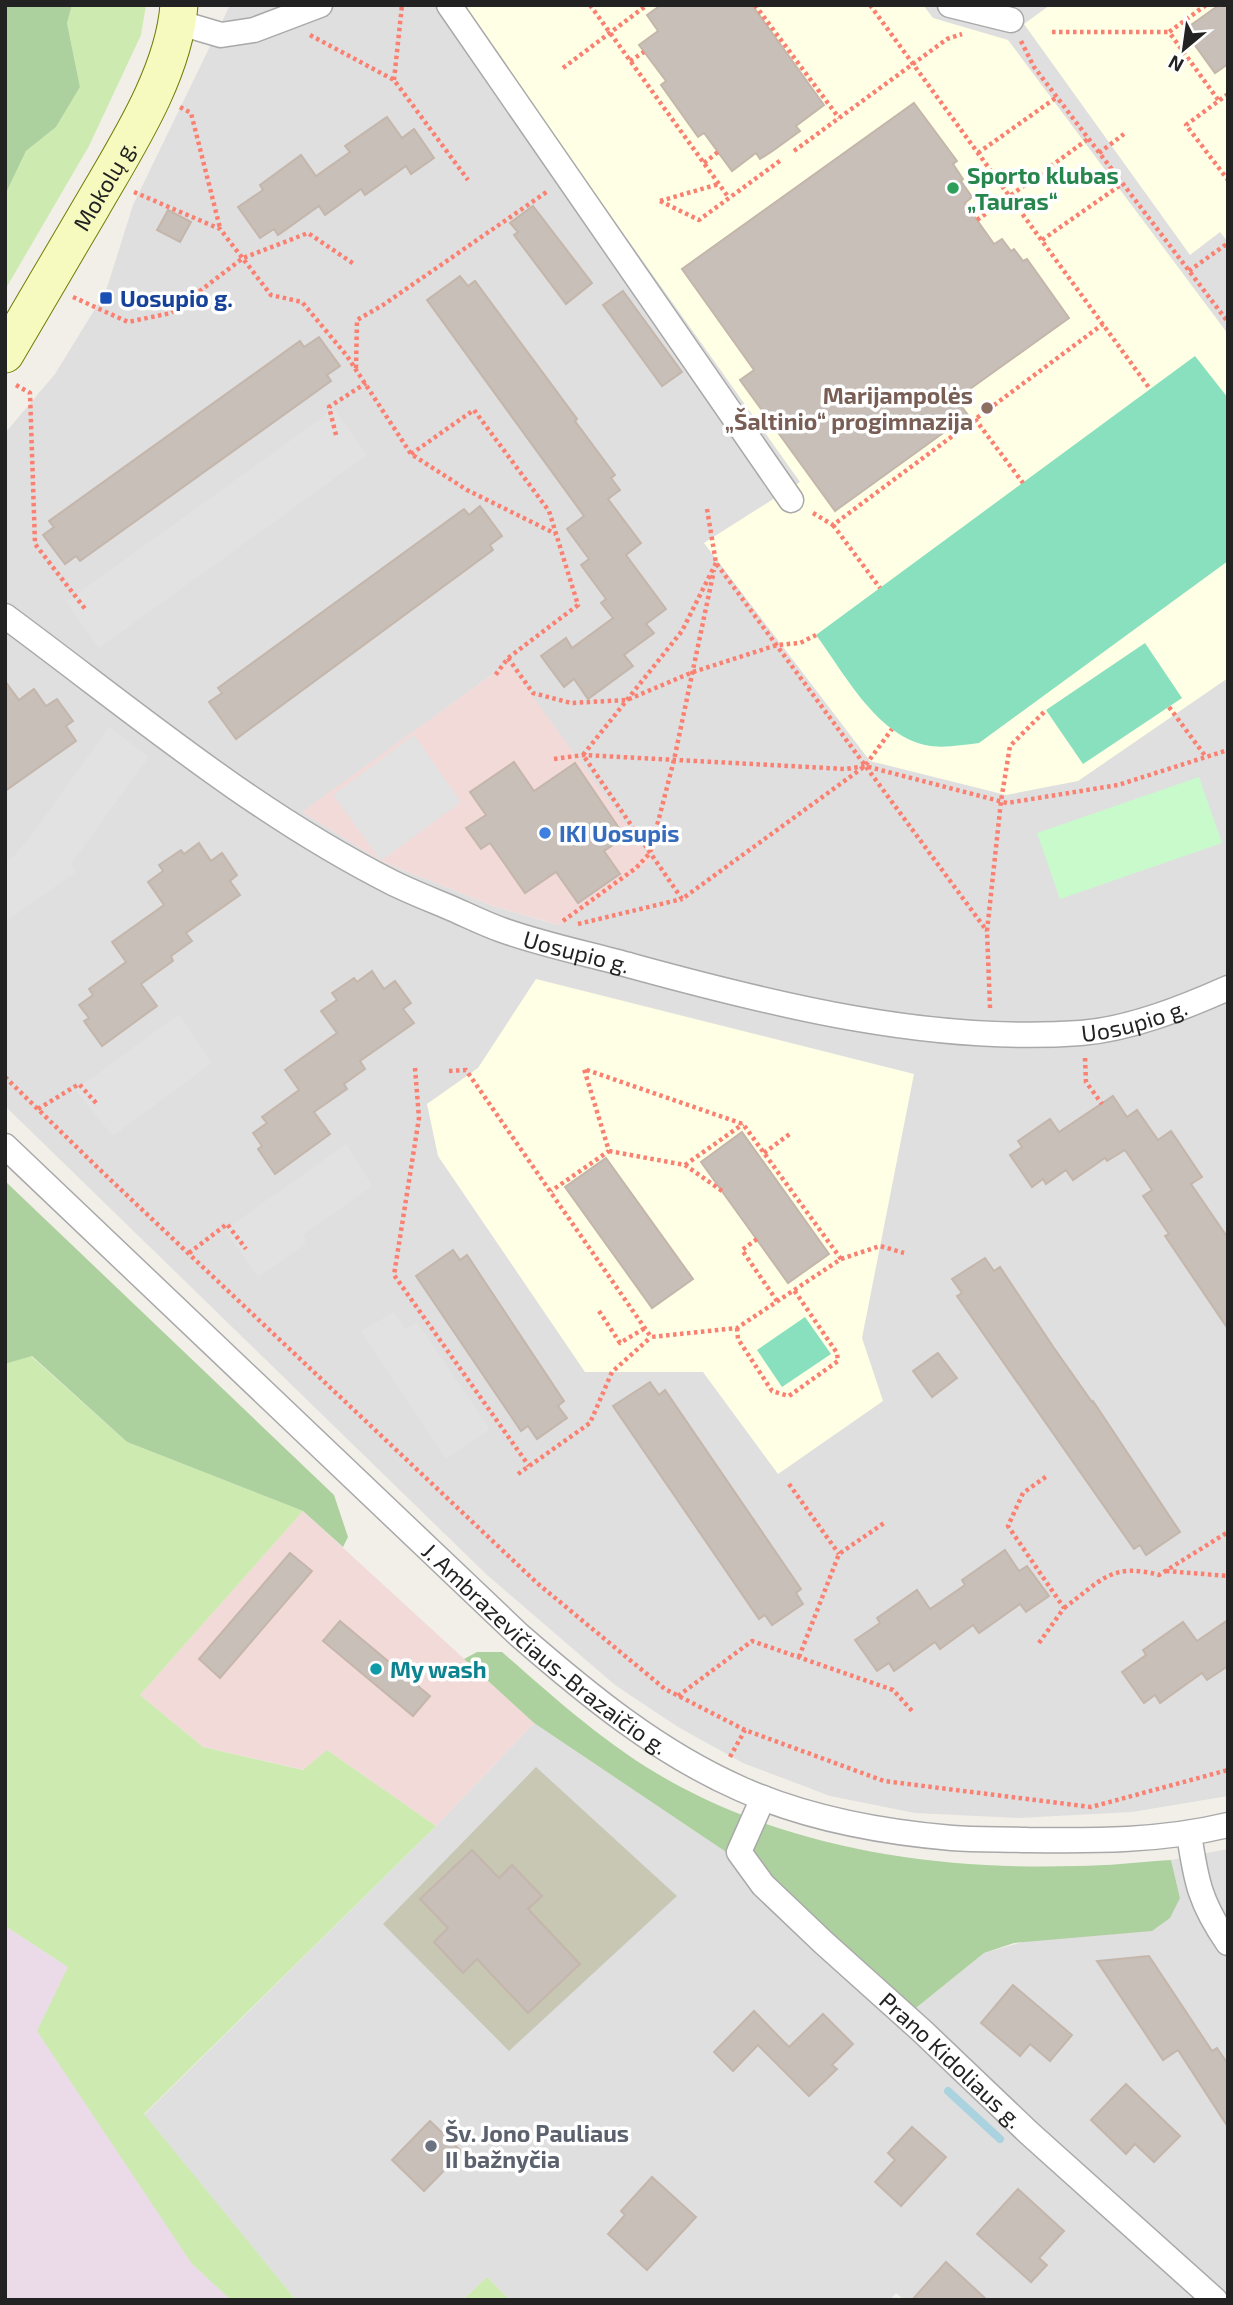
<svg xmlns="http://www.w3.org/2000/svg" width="1233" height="2305" font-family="'Exo 2',sans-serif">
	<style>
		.residential { fill: #e0dfdf; fill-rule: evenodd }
		.commercial { fill: #f2dad9 }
		.industrial { fill: #ebdbe8 }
		.education { fill: #ffffe5 }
		.construction { fill: #c7c7b4 }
		.grass { fill: #cdebb0 }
		.forest { fill: #add19e }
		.park { fill: #c8facc }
		.pitch { fill: #88e0be }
		.parking { fill: #e2e2e2 }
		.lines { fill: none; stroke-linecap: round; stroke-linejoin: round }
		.stream { stroke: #aad3df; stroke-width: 8 }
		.building { fill: #c7bfb8; stroke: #c4b6ab; stroke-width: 2 }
		.street-casing { stroke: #a9a9a9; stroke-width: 27 }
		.secondary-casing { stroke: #707d05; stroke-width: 39 }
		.path { stroke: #fa8072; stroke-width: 4.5; stroke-dasharray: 3.5 3.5; stroke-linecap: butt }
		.street { stroke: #fff; stroke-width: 24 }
		.secondary { stroke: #f7fabf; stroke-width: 37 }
		.leisure-dot { fill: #2e9e5b; stroke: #fff; stroke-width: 2.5 }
		.transit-dot { fill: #1a4fb4; stroke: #fff; stroke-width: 2.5 }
		.education-dot { fill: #8d6e63; stroke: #fff; stroke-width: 2.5 }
		.shop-dot { fill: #3f7fe0; stroke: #fff; stroke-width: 2.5 }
		.culture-dot { fill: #0f9aa8; stroke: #fff; stroke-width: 2.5 }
		.worship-dot { fill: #6b7280; stroke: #fff; stroke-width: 2.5 }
		.labels { text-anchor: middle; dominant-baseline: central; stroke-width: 7; stroke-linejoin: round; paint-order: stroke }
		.leisure-label { font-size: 23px; font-weight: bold; fill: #27864d; stroke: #fff; text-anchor: start }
		.street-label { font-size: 23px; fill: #222; stroke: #fff }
		.transit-label { font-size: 23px; font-weight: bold; fill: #164399; stroke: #fff; text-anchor: start }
		.education-label { font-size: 23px; font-weight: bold; fill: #785e54; stroke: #fff; text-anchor: end }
		.shop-label { font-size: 23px; font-weight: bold; fill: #366cbe; stroke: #fff; text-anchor: start }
		.culture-label { font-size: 23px; font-weight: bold; fill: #0d838f; stroke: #fff; text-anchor: start }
		.worship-label { font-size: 23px; font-weight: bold; fill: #5b616d; stroke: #fff; text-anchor: start }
	</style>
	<rect width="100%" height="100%" fill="#f2efe9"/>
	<g class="residential">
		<path d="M230 5H1228V1796L1132 1812 1018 1818 915 1813 830 1796 743 1763 678 1727 615 1685 487 1575 5 1106V433L55 374 106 291 133 205ZM508 663 558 925 496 907 381 861 303 812Z"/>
		<path d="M534 1723 729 1854 906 2016 984 1953 1180 1898 1171 1860 1228 1849V2300H904L896 2293 890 2300H510L487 2277 463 2300H296L144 2115 436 1826Z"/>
	</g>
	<g class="commercial">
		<path d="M508 663 652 860 559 925 496 907 381 861 302 812Z"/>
		<path d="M303 1511 534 1723 436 1826 327 1750 304 1770 203 1747 140 1695Z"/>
	</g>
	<path class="industrial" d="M5 1926 68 1967 192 2264 231 2300H5Z"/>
	<g class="education">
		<path d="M461 5H923L933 18 1008 40 1228 334V678L1078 781 1006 795 870 761 704 543 800 482Z"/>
		<path d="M1050 5H1228V242L1220 232 1190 255 1024 24Z"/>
		<path d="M536 979 914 1074 862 1338 883 1401 778 1474 703 1372H585L438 1156 427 1104 478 1068Z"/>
	</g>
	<path class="construction" d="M536 1767 677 1896 509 2051 383 1924Z"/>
	<g class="grass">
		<path d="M72 5H146L141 35 89 146 5 290V195L26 151 56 127 80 87 67 23Z"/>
		<path d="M31 1356 127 1442 303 1511 140 1695 203 1747 303 1770 327 1750 436 1826 144 2114 296 2300H231L192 2264 37 2031 68 1967 5 1926V1364Z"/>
		<path d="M487 2277 510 2300H463Z"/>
	</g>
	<g class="forest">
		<path d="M5 5H72L67 23 80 87 56 127 26 151 5 195Z"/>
		<path d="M5 1181 334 1495 348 1537 343 1547 303 1511 127 1442 32 1356 5 1364Z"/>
		<path d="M477 1652H502C558 1701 613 1751 679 1786 799 1850 941 1870 1076 1866 1107 1866 1139 1862 1171 1860L1180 1898 1170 1918 1152 1931 1014 1943 984 1953 906 2016 729 1854 534 1723 464 1659Z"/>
	</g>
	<path class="park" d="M1199 777 1222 843 1060 899 1037 833Z"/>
	<g class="pitch">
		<path d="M1195 356 1228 398V561L979 743C961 745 942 749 925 745 875 733 845 674 816 635Z"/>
		<path d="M1145 643 1182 698 1083 764 1046 710Z"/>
		<path d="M805 1317 831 1354 782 1387 757 1350Z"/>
	</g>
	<g class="parking">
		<path d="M334 409 367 455 99 648 66 602Z"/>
		<path d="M109 727 149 757 71 864 76 872 5 922V862L13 857 33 833Z"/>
		<path d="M414 735 461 802 381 861 333 795Z"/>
		<path d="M179 1014 212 1063 113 1136 75 1090Z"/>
		<path d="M346 1144 372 1186 303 1235 306 1244 258 1277 225 1230Z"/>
		<path d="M394 1312 406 1329 417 1322 490 1429 446 1459 361 1331Z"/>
	</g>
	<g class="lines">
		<path class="stream" d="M948 2091 1000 2139"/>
	</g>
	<g class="building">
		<path d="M661 5H752L824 105 796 126 800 131 774 150 760 159 756 153 732 171 704 133 698 137 661 85 666 81 639 45 658 31 647 15Z"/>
		<path d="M1219 5H1228V64L1215 73 1184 30Z"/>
		<path d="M914 103 957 161 953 164 963 179 961 181 972 197 965 203 977 220 994 244 1002 239 1011 251 1014 249 1023 261 1027 259 1069 318 956 399 968 415 835 511 740 380 754 370 682 269Z"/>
		<path d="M387 117 402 138 414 129 434 158 411 174 406 166 365 195 361 189 325 215 319 206 278 235 274 229 260 238 238 207 263 190 260 185 301 155 316 176 350 152 345 146Z"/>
		<path d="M533 206 592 283 566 304 514 235 518 232 510 223Z"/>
		<path d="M168 210 191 222 180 242 157 230Z"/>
		<path d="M460 276 468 286 475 281 577 419 575 421 615 475 611 478 620 490 608 499 641 543 626 555 666 609 646 624 654 633 624 655 633 666 588 699 574 679 564 687 541 656 566 638 572 648 613 618 601 603 606 599 581 565 589 559 567 529 584 516 427 300Z"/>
		<path d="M623 291 682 372 662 386 603 305Z"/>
		<path d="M319 337 340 366 327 375 331 381 80 561 76 556 65 564 43 535 54 527 49 521 300 341 304 347Z"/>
		<path d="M480 506 502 536 490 545 493 550 236 739 209 702 222 693 218 688 464 509 469 515Z"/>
		<path d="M5 681 19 700 34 689 46 706 57 699 73 721 66 726 76 741 5 791Z"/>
		<path d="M514 762 534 791 575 763 625 837 604 851 620 874 578 903 556 872 525 893 490 843 481 849 466 828 486 815 470 792Z"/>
		<path d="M199 843 211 861 222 853 237 875 230 881 240 895 186 933 192 941 171 956 173 961 141 984 157 1006 102 1046 84 1021 89 1018 79 1005 93 995 89 989 126 962 112 942 164 905 148 882 163 871 159 865 181 850 184 854Z"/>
		<path d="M372 971 384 989 395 981 411 1003 403 1009 414 1023 360 1061 365 1069 344 1084 347 1089 314 1112 330 1134 275 1174 258 1149 262 1146 253 1133 267 1123 262 1117 299 1090 285 1070 337 1033 321 1011 337 1000 332 993 354 978 357 982Z"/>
		<path d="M1113 1096 1127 1117 1137 1110 1158 1140 1171 1131 1202 1177 1191 1184 1228 1238V1329L1165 1236 1169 1234 1143 1196 1152 1190 1125 1150 1107 1161 1105 1158 1073 1180 1066 1170 1046 1184 1043 1179 1032 1187 1010 1155 1022 1147 1018 1141 1050 1119 1059 1132Z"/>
		<path d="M742 1132 829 1254 788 1283 701 1162Z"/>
		<path d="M606 1158 693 1279 652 1308 565 1187Z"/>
		<path d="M453 1250 460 1260 467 1255 564 1401 558 1406 567 1418 537 1439 528 1426 521 1431 416 1276Z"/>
		<path d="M985 1258 994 1271 1000 1267 1054 1348 1092 1402 1093 1401 1180 1532 1146 1555 1140 1545 1134 1549 957 1296 962 1293 952 1279Z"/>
		<path d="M938 1353 957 1378 932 1397 913 1371Z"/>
		<path d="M650 1382 659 1395 665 1390 801 1589 796 1593 803 1604 772 1625 765 1615 759 1619 613 1406Z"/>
		<path d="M1005 1550 1019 1571 1027 1566 1049 1596 1026 1612 1020 1604 979 1633 973 1625 940 1649 935 1642 894 1671 889 1663 877 1671 855 1640 880 1623 877 1618 917 1590 930 1609 965 1585 962 1580Z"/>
		<path d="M290 1553 312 1571 220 1678 199 1659Z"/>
		<path d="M1228 1620V1666L1207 1680 1202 1673 1160 1703 1155 1695 1144 1703 1122 1672 1146 1655 1143 1650 1183 1622 1197 1641Z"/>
		<path d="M340 1621 430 1696 413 1716 323 1641Z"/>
		<path d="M472 1850 499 1878 512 1865 542 1896 528 1909 580 1964 528 2013 477 1959 463 1973 434 1942 448 1928 420 1899Z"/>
		<path d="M1149 1956 1212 2051 1217 2048 1228 2064V2127L1178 2050 1163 2060 1097 1961Z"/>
		<path d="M1013 1985 1072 2035 1050 2061 1030 2044 1020 2056 981 2023Z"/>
		<path d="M754 2011 789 2047 823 2014 853 2044 832 2065 837 2069 809 2096 758 2045 733 2071 714 2052Z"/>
		<path d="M1126 2084 1180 2136 1154 2162 1135 2144 1126 2154 1091 2120Z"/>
		<path d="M430 2121 462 2152 424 2191 392 2160Z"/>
		<path d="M912 2127 946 2157 901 2206 875 2182 895 2160 888 2153Z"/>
		<path d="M652 2177 696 2217 647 2270 608 2234 625 2215 621 2211Z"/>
		<path d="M1018 2189 1064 2231 1039 2258 1047 2265 1031 2282 977 2234Z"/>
		<path d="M946 2262 987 2300H912Z"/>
	</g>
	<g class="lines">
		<defs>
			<g id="street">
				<path d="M449 5 791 500"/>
				<path d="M950 5 1011 20"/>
				<path d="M177 22 221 35 254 30 320 5"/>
				<path id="s1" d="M5 616C131 709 251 811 391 882 411 892 432 900 453 909 469 916 485 924 502 930 544 945 589 954 632 966 774 1005 932 1044 1081 1033 1130 1029 1183 1008 1228 988"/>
				<path id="s2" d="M5 1146 519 1635C587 1694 657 1752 741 1789 806 1818 881 1832 952 1838 977 1840 1002 1839 1027 1840 1094 1841 1162 1841 1228 1825"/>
				<path id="s3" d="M763 1798 739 1852 763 1885 824 1943 922 2031 1029 2133 1215 2300"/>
				<path d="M1189 1834C1196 1881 1200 1903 1228 1943"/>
			</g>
			<g id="secondary">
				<path id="s4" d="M5 354C34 305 63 255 92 206 126 147 174 74 179 5"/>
			</g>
		</defs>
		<use href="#street" class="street-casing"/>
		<use href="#secondary" class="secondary-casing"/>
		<g class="path">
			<path d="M590 5 729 198"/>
			<path d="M755 5 839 118"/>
			<path d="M870 5 1150 389"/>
			<path d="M1206 5 1169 32 1219 101"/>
			<path d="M1052 32H1169"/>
			<path d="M310 35 394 80 468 180"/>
			<path d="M1021 41 1034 67 1228 322"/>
			<path d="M630 61 644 52"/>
			<path d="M563 68 647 5"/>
			<path d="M394 80 402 5"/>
			<path d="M1228 94 1186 125 1228 180"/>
			<path d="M180 107 191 113 220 228"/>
			<path d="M794 151 947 39 962 34"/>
			<path d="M978 153 1057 97"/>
			<path d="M1099 153 1124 134"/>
			<path d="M704 163 718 152"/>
			<path d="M134 192 220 229 271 295 302 302 347 356 411 454 467 490 556 534"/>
			<path d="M660 201 699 220 781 160"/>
			<path d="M660 201 719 184"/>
			<path d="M977 220 1088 139"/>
			<path d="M1042 240 1122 184"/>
			<path d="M1189 271 1228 243"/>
			<path d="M73 297 128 322 171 313 243 258 308 233 354 264"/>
			<path d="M356 368 357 320 383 305 548 191"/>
			<path d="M16 385 30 393 35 544 86 610"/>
			<path d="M975 419 1023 483"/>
			<path d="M336 435 329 407 366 383"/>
			<path d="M411 454 474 410 549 511 578 605 508 658 494 677"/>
			<path d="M707 509 716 563 987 931"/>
			<path d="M813 513 833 525 1103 324"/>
			<path d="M833 525 880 588"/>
			<path d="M716 563 682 631 583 755 682 899 865 766 892 729"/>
			<path d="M508 658 533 693 571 703 627 700 693 672 777 645 800 643 816 635"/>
			<path d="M1169 707 1206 757"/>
			<path d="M554 759 583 755 846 769 865 766 1007 803 1118 785 1228 750"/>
			<path d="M563 921 636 868 650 853 674 760 714 570"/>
			<path d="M578 924 682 899"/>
			<path d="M990 1008 987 931 1001 801 1010 746 1046 710"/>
			<path d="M1085 1058 1086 1082 1102 1104"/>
			<path d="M415 1068 419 1118 394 1275 529 1466"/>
			<path d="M449 1071 466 1070 651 1337 737 1328 841 1259 743 1124 584 1069 609 1151 551 1191"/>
			<path d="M5 1077 97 1167 537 1583 665 1689 745 1730 884 1781 1091 1807 1228 1770"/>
			<path d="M38 1109 79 1084 97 1104"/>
			<path d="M609 1151 685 1165 722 1191"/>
			<path d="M764 1153 791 1133"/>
			<path d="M685 1165 743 1124"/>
			<path d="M757 1239 742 1250 777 1301"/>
			<path d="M189 1253 227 1224 246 1249"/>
			<path d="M841 1259 880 1246 904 1253"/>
			<path d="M599 1311 620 1343 645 1328"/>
			<path d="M737 1328 738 1339 772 1391 789 1396 838 1361 837 1353 794 1290"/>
			<path d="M518 1474 590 1423 612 1372 651 1337"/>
			<path d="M789 1484 839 1554"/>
			<path d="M1166 1571 1228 1576"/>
			<path d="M1064 1608C1101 1581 1111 1562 1159 1575L1228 1532"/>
			<path d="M1039 1643 1064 1608 1008 1526 1023 1493 1047 1476"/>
			<path d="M799 1657 839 1554 884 1523"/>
			<path d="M678 1696 752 1641 893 1690 913 1712"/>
			<path d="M730 1757 745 1730"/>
		</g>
		<use href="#street" class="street"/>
		<use href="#secondary" class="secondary"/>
	</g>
	<circle class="leisure-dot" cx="953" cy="188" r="7"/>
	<rect class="transit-dot" x="99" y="291" width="14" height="14" rx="3.5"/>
	<circle class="education-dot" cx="987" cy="408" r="7"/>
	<circle class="shop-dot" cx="545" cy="833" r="7"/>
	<circle class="culture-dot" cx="376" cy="1669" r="7"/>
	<circle class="worship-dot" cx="431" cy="2146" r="7"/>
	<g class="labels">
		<g class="leisure-label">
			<text x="967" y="175">Sporto klubas<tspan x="967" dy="26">„Tauras“</tspan></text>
		</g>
		<g class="street-label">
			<text stroke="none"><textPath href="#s4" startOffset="196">Mokolų g.</textPath></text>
			<text stroke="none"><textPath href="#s1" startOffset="668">Uosupio g.</textPath></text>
			<text stroke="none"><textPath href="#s1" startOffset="1236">Uosupio g.</textPath></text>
			<text stroke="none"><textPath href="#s2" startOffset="738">J. Ambrazevičiaus-Brazaičio g.</textPath></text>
			<text stroke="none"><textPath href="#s3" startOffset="357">Prano Kidoliaus g.</textPath></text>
		</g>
		<g class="transit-label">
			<text x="120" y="298">Uosupio g.</text>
		</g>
		<g class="education-label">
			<text x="973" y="395">Marijampolės<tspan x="973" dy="26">„Šaltinio“ progimnazija</tspan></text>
		</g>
		<g class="shop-label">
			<text x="559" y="833">IKI Uosupis</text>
		</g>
		<g class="culture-label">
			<text x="390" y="1669">My wash</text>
		</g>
		<g class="worship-label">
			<text x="445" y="2133">Šv. Jono Pauliaus<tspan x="445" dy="26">II bažnyčia</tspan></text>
		</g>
	</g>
	<rect width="1233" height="2305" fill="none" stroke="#222222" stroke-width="14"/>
	<g transform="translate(1184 49) rotate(209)" stroke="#ffffff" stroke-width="5" paint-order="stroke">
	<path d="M0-5L12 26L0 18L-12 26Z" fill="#222222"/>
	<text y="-10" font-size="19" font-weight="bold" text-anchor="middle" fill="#222222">N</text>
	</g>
</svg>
